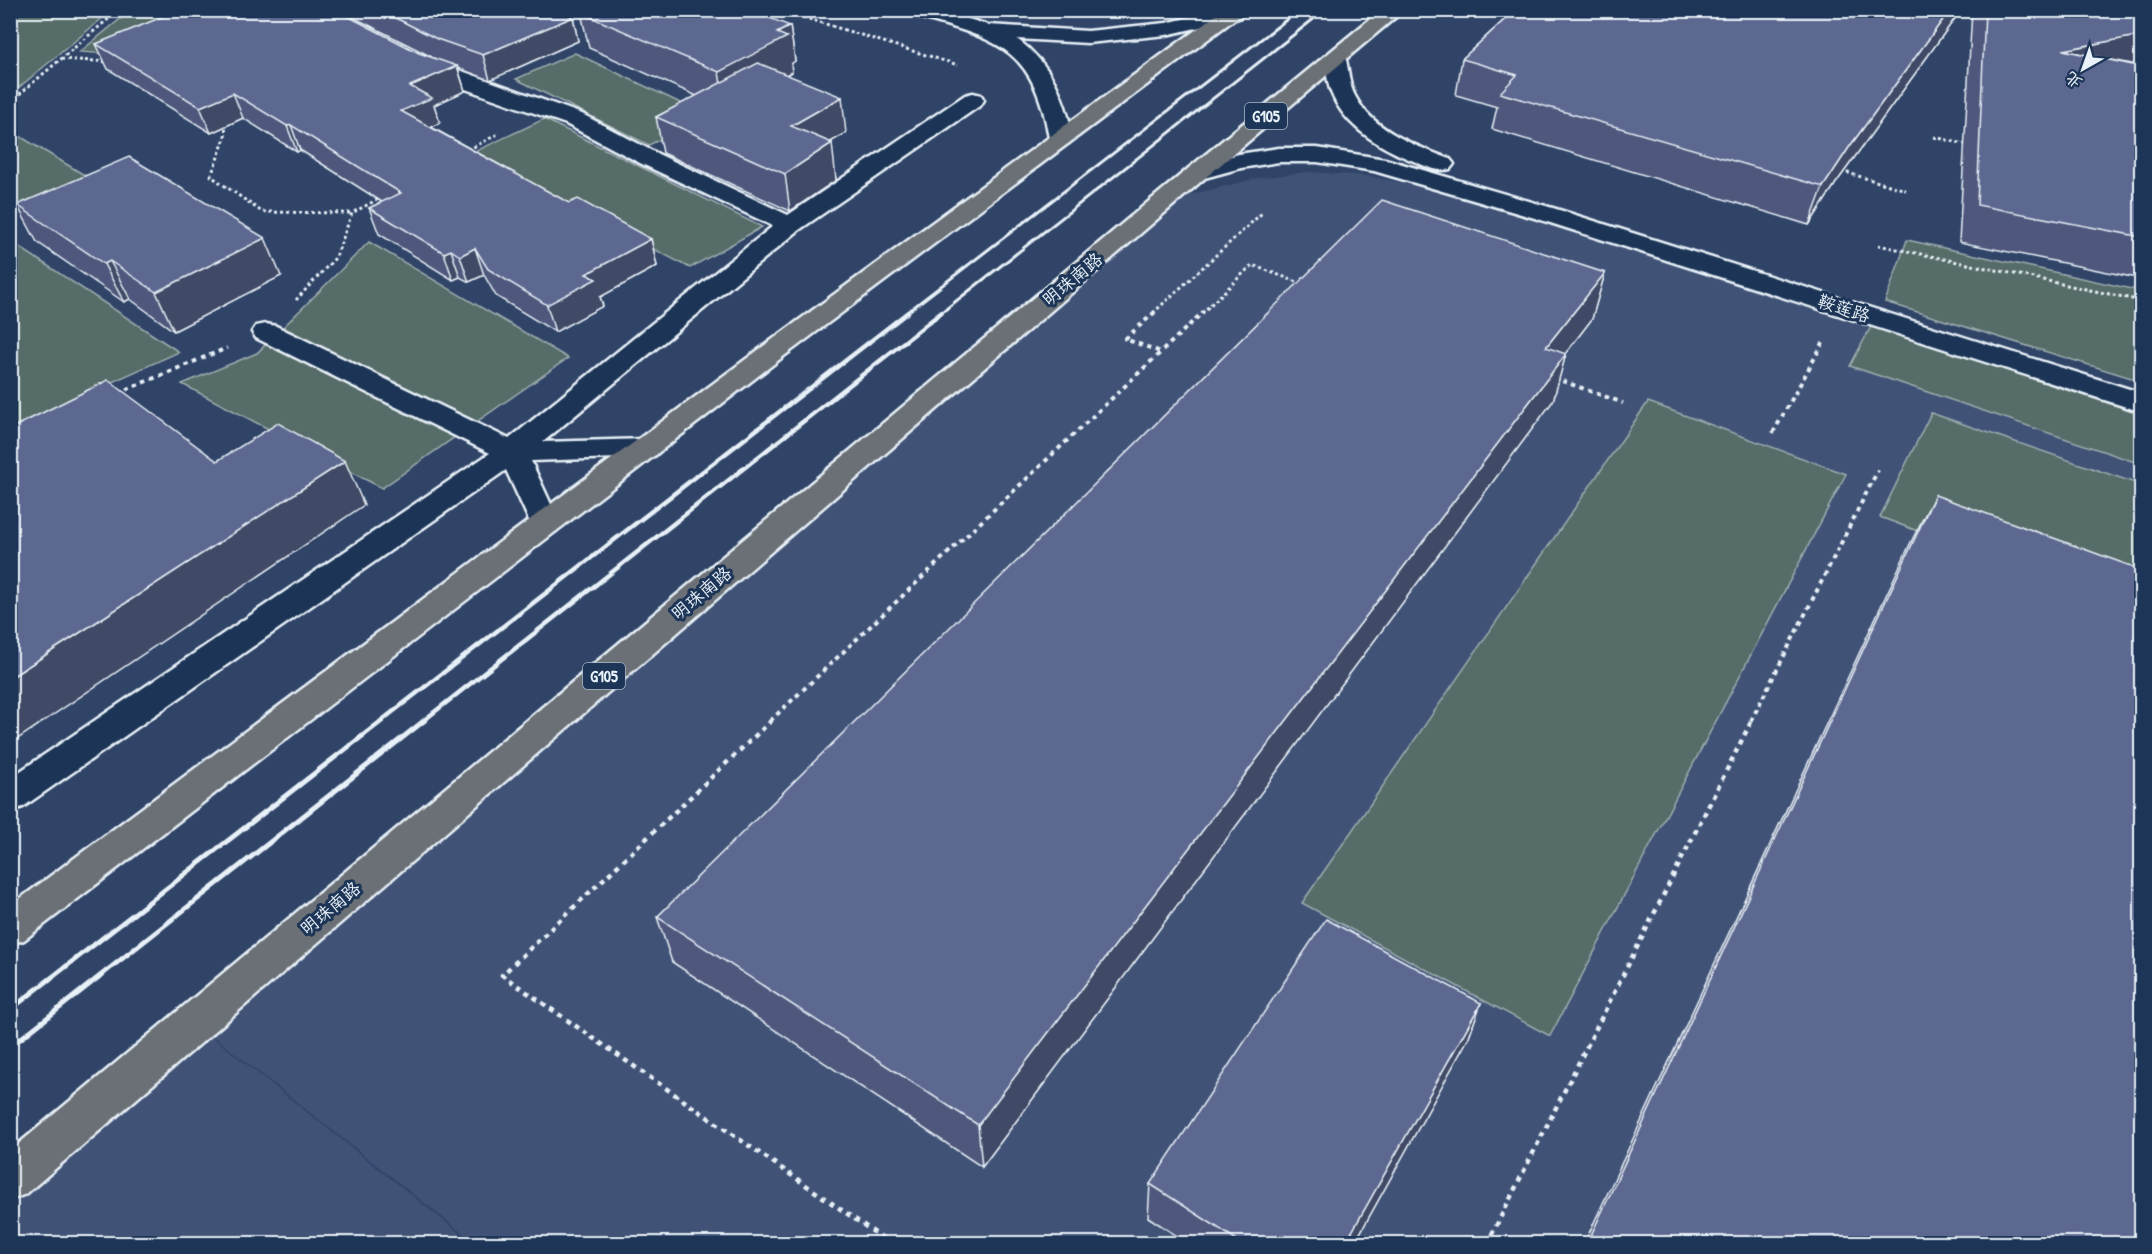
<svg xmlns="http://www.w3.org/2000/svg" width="2152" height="1254" font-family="'Patrick Hand','LXGW WenKai TC',sans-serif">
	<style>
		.built { fill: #415277 }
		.green { fill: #566c68; stroke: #9faeb0; stroke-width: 1.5 }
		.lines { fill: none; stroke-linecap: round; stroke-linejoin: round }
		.minor-casing { stroke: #e8f1f8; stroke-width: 5 }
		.highway-casing { stroke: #e8f1f8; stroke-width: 5 }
		.path-far2 { stroke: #e8f1f8; stroke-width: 3; stroke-dasharray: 3 3; stroke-linecap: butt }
		.path-far1 { stroke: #e8f1f8; stroke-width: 4; stroke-dasharray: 4.5 4.5; stroke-linecap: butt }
		.path { stroke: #e8f1f8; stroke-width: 4.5; stroke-dasharray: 5 5; stroke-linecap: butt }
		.minor { fill: #1d3557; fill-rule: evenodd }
		.highway { fill: #6b6f75; fill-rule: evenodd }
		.rail-far2 { stroke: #e8f1f8; stroke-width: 3 }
		.rail-far1 { stroke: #e8f1f8; stroke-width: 4.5 }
		.rail { stroke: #e8f1f8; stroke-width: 5 }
		.wall { fill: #50597c; stroke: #e8f1f8; stroke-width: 1.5 }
		.shaded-wall { fill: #414965; stroke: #e8f1f8; stroke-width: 1.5 }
		.building { fill: #5d6890; stroke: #e8f1f8; stroke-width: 1.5 }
		.labels { text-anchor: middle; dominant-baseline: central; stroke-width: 6; stroke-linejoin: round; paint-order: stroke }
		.shield { fill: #1d3557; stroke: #abb9c8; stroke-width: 1.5 }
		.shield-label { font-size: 16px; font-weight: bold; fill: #e8f1f8 }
		.street-label { font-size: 18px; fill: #e8f1f8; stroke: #1d3557 }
	</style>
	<rect width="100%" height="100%" fill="#304468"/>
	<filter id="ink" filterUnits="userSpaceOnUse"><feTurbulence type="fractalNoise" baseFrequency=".0167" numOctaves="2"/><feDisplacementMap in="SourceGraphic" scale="12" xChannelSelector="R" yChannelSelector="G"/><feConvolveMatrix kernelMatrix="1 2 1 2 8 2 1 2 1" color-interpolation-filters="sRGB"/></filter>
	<g filter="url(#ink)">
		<g class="built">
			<path d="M1308 172 1367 176 1440 190 2141 411V1243H475L198 1024 1169 200 1258 178Z"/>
			<path d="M197 1025 472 1243H11L10 1181Z"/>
		</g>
		<g class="green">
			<path d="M21 11V10L111 11 11 94V19Z"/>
			<path d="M130 11H201L148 57 80 52Z"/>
			<path d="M575 53 708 116 649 145 516 79Z"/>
			<path d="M544 119 762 227 690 268 472 153Z"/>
			<path d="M11 131 86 176 11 209Z"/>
			<path d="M1907 240 2141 291V381L1885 302Z"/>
			<path d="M10 241 179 352 12 427Z"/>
			<path d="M369 242 568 358 382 488 182 384 257 353Z"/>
			<path d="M1872 325 2141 412V464L1850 366Z"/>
			<path d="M1648 402 1846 474 1550 1036 1302 903Z"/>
			<path d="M1931 413 2141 485V614L1880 517Z"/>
		</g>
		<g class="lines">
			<defs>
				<g id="minor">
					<path d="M905 10H939L988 25 1088 31 1166 23 1220 10H1240L1242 14 1239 18 1166 35 1088 43 1017 39C1052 65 1065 97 1073 138L1069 143 1061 145 1053 143 1049 138C1033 41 991 39 908 14Z"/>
					<path d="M1335 54 1343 55 1346 60C1349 72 1349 85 1355 96 1373 131 1416 146 1450 159L1454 164 1450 169C1436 173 1424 165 1411 160 1379 147 1344 126 1331 92 1327 82 1327 71 1324 60L1327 55Z"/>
					<path d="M420 56 582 114 658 154 788 215 965 95 973 93 981 95 984 100 981 105 799 230 543 442 646 439 656 441 661 448 656 455 646 457 531 461 560 524 556 531 545 534 534 531 506 470 23 807 10 811V778L490 453 256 338 252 332 256 326 266 324 276 326 509 439 773 226 642 164 566 124 428 76 412 68 409 63 412 58Z"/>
					<path d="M1279 148H1317L1385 159 1556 209 2142 393V412L1538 219 1374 171 1317 162H1279L1241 168 1197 180 1189 178 1185 173 1189 168 1239 154Z"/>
				</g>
				<g id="highway">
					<path d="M1223 10H1247L784 356 24 940 10 944V906L765 345Z"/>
					<path d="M1381 10H1404L1205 178 26 1194 10 1200V1151L1189 168Z"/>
				</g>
			</defs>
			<use href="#minor" class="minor-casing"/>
			<use href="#highway" class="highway-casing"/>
			<g class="path-far2">
				<path d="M780 10 958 65"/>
				<path d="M61 59 109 62"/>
				<path d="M10 102 119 10"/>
				<path d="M226 122 225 138 211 176 262 212 352 213"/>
				<path d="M1934 137 1969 145"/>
				<path d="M468 150 498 134"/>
				<path d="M1841 171 1906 190"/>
				<path d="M1878 245 2142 301"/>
				<path d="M296 300 336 257 352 213 382 197"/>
				<path d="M1153 313 1262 213"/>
				<path d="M1202 313 1252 265 1303 284"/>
			</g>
			<g class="path-far1">
				<path d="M1155 312 1125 339 1161 352 1203 312"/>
				<path d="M1554 378 1623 403"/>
				<path d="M118 393 227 348"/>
				<path d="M1773 433 1823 343"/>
				<path d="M770 721 1161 352"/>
				<path d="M1751 721 1878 470"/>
			</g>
			<g class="path">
				<path d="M772 720 502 975 891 1244"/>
				<path d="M1487 1244 1752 720"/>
			</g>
			<use href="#minor" class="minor"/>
			<use href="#highway" class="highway"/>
			<g class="rail-far2">
				<path d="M906 313 1299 10"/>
				<path d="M941 313 1325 10"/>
			</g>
			<g class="rail-far1">
				<path d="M381 721 908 312"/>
				<path d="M423 721 942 312"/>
			</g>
			<g class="rail">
				<path d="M10 1010 383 720"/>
				<path d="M10 1047 425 720"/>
			</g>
		</g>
		<g class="wall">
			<path d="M339 10H559L573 17 578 41 490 80 458 68 465 91 434 105 440 123 431 127 569 203 651 239 657 266 600 297 603 306 555 332 496 296 484 275 469 282 460 277 453 280 379 234 369 208 382 202 300 150 297 152 243 118 211 133 108 69 96 44 419 53 432 57Z"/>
			<path d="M1515 10H1961L1836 183 1809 225 1492 129 1497 107 1456 95 1462 59Z"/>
			<path d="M1972 10H2142V279L1959 242Z"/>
			<path d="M581 13 790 26 795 61 791 64 792 72 787 75 846 133 830 142 836 180 790 211 663 153 656 117 697 96 589 48Z"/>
			<path d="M17 205 281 276 174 331 130 299 124 302 37 242Z"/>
			<path d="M1605 273 1592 319 1566 353 1553 401 982 1167 672 962 657 917Z"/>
			<path d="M1935 495 2142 1244H1584L1910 544Z"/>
			<path d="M1481 1003 1468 1039 1354 1244H1189L1148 1217 1150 1184Z"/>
		</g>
		<g class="shaded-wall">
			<path d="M1950 10H1961L1836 183 1809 225 1823 187 1850 146Z"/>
			<path d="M573 17 578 41 490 80 483 55Z"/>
			<path d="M790 26 795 61 791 64 792 72 725 108 719 72 777 33Z"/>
			<path d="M2142 35V66L2063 50Z"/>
			<path d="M457 66 465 91 434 105 440 123 410 137 401 111 410 86Z"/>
			<path d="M233 93 243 118 211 133 200 107Z"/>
			<path d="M842 97 846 133 796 162 791 126Z"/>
			<path d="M291 125 300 150 297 152 287 126Z"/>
			<path d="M832 143 836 180 790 211 785 174Z"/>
			<path d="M265 238 281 276 174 331 156 292Z"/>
			<path d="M651 239 657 266 600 297 603 306 555 332 547 305 586 274Z"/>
			<path d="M475 248 484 275 469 282 460 256Z"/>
			<path d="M451 250 460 277 453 280 444 253Z"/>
			<path d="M110 261 130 299 124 302 104 264Z"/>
			<path d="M1605 273 1592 319 1534 394 1546 347Z"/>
			<path d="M1566 354 1553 401 982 1167 978 1125Z"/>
			<path d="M345 461 364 505 10 744V678Z"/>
			<path d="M1481 1003 1468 1039 1354 1244H1345Z"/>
		</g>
		<g class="building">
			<path d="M179 10H336L419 53 457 66 410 86 432 98 401 111 569 203 578 199 651 239 586 274 596 279 547 305 488 269 475 248 460 256 451 250 444 253 369 208 401 193 291 125 287 126 233 93 200 107 96 44Z"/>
			<path d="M380 10H559L573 17 483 55 437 39Z"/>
			<path d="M587 10H750L790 26 777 33 787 37 719 72 581 13Z"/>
			<path d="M1515 10H1950L1850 146 1823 187 1500 93 1517 75 1462 59Z"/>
			<path d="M1985 10H2142V35L2063 50 2142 67V237L1977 205Z"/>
			<path d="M758 63 842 97 791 126 832 143 785 174 656 117Z"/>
			<path d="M129 157 265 238 156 292 110 261 104 264 17 205Z"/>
			<path d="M1382 200 1605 273 1546 347 1566 354 978 1125 657 917Z"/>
			<path d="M108 380 217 461 278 423 345 461 10 678V429Z"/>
			<path d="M1935 495 2142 570V1244H1587Z"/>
			<path d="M1326 919 1481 1003 1345 1244H1243L1150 1184Z"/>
		</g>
	</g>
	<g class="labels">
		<g class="shield">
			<rect x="1245" y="103" width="42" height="26" rx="4.5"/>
			<rect x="583" y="663" width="42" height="26" rx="4.5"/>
		</g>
		<g class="shield-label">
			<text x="1266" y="116">G105</text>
			<text x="604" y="676">G105</text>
		</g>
		<g class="street-label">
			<text transform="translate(1072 279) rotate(-40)">明珠南路</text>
			<text transform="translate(1844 308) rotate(18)">鞍莲路</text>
			<text transform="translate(701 593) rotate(-40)">明珠南路</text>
			<text transform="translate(330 908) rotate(-40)">明珠南路</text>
		</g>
	</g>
	<rect width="2152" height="1254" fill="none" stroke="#1d3557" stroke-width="36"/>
	<rect x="18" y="18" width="2116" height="1218" fill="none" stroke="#e8f1f8" stroke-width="2" filter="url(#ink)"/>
	<g transform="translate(2083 69) rotate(220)" stroke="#1d3557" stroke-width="4.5" paint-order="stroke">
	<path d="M0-4.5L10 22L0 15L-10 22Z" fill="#e8f1f8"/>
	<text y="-9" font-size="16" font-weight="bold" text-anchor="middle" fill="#e8f1f8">北</text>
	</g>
</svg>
